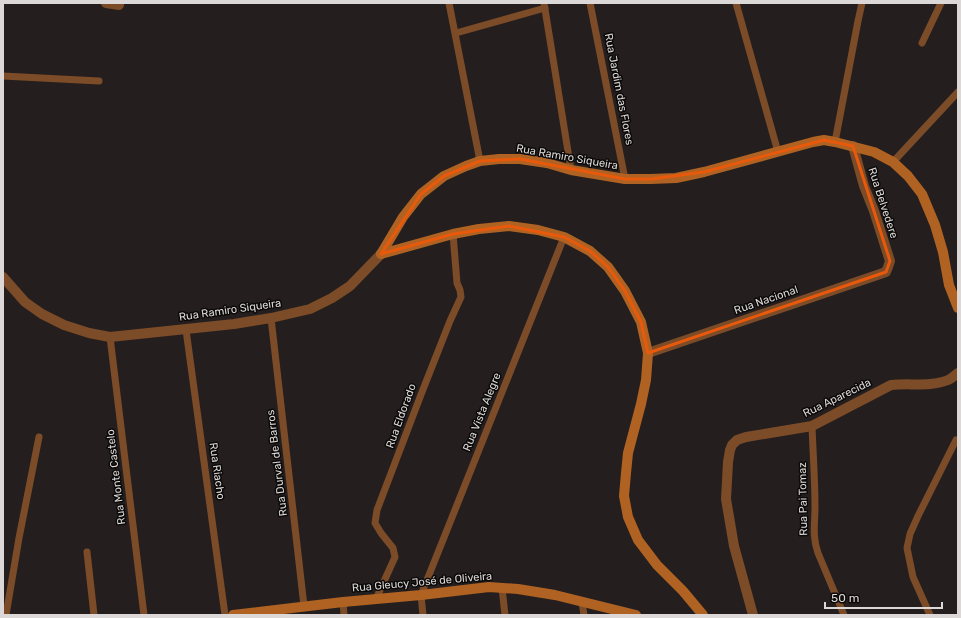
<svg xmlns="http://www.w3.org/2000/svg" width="961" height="618" font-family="Rubik,sans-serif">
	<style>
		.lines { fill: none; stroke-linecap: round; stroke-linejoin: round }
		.lane { stroke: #7c4b28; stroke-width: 7 }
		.street { stroke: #7c4b28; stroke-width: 10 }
		.secondary { stroke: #b06223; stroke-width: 10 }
		.marked { fill: none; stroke: #e8590c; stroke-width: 3; stroke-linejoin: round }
		.labels { text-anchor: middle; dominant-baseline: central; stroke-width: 3; stroke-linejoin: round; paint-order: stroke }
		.street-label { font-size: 11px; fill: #dcd8d8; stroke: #0c0909 }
	</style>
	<rect width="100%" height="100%" fill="#241f1e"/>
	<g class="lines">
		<g class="lane">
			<path d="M449 3 480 161"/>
			<path d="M544 3 571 170"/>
			<path d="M590 3 625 179"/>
			<path d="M736 3 778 152"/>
			<path d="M456 33 545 8"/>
			<path d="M922 43 941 3"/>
			<path d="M3 76 99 81"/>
			<path d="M835 142 858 21 862 3"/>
			<path d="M893 162 958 92"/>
			<path d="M271 318 304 606"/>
			<path d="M186 330 225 615"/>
			<path d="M110 337 144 615"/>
			<path d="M812 426C813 453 815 480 815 507 815 524 812 536 818 553L844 615"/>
			<path d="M87 552 94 615"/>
			<path d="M502 588 505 615"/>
			<path d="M376 599 395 557 393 548 381 533 375 523 377 510 422 392 450 321 461 297 460 290 457 283 453 234"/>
			<path d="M343 602 344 615"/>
			<path d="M582 602 584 615"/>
			<path d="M6 615 19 538 39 437"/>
			<path d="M423 615 421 595 564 237"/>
			<path d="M930 615 913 577 907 548 910 534 918 516 956 440"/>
		</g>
		<g class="street">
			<path d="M106 3 119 5"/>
			<path d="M3 277 25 302 42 314 64 325 89 333 110 337 234 324 271 318 310 309 332 298 350 286 381 254"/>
			<path d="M648 353 886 272 888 267 890 261 874 211 864 186 853 146"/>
			<path d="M753 615 734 546 726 499 728 462 730 450 732 445 737 440 746 437 812 426 891 385C909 383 931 387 948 380 951 379 955 375 958 373"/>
		</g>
		<g class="secondary">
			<path d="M381 254 403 217 421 194 444 176 466 166 480 161 499 159H520L547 163 571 170 625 179H651L676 178 704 172 813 142 824 140 835 142 874 152 893 162 908 176 922 194 935 225 943 252 949 285 958 308"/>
			<path d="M381 254 453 234 479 229 509 226 538 230 564 237 590 251 608 267 625 291 641 322 648 353 646 380 641 404 628 453 626 473 624 496 628 517 638 540 657 565 683 591 703 615"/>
			<path d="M233 615 343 602 421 595 489 587 518 589 555 595 636 615"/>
		</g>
	</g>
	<path class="marked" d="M824 140 853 146 890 261 886 272 648 353 641 322 625 291 608 267 590 251 564 237 509 226 453 234 381 254 421 194 444 176 480 161 520 159 625 179H651L704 172Z"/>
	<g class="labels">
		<g class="street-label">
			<text transform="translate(619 89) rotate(79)">Rua Jardim das Flores</text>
			<text transform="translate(567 157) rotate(10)">Rua Ramiro Siqueira</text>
			<text transform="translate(883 203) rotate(72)">Rua Belvedere</text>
			<text transform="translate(766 300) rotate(-19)">Rua Nacional</text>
			<text transform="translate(230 310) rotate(-8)">Rua Ramiro Siqueira</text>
			<text transform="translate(837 398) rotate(-26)">Rua Aparecida</text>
			<text transform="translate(482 412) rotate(-68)">Rua Vista Alegre</text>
			<text transform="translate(401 416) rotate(-70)">Rua Eldorado</text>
			<text transform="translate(277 463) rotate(-97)">Rua Durval de Barros</text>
			<text transform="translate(217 471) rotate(82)">Rua Riacho</text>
			<text transform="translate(116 477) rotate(-97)">Rua Monte Castelo</text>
			<text transform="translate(803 499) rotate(-91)">Rua Pai Tomaz</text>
			<text transform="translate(422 582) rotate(-5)">Rua Gleucy José de Oliveira</text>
		</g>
	</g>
	<rect width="961" height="618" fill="none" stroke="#dcd8d8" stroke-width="8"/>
	<path d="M825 602v6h117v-6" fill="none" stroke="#dcd8d8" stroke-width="2"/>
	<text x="831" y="602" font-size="12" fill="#dcd8d8" stroke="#0c0909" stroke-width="3" paint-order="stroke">50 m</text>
</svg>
